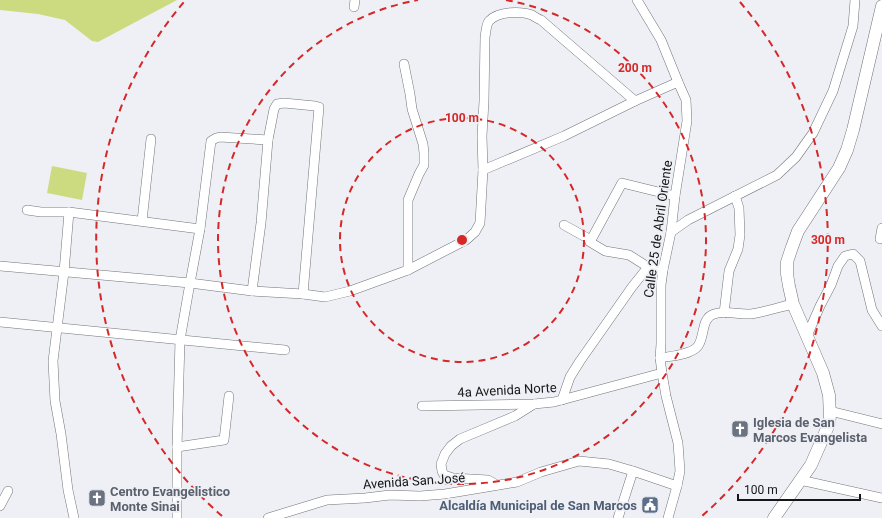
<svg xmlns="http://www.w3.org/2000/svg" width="882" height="518" font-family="Roboto,sans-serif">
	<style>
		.green { fill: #ccdb7f }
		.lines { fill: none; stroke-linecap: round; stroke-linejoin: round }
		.minor-casing { stroke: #727479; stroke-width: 10 }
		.major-casing { stroke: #727479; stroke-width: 13 }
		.minor { stroke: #fff; stroke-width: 9 }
		.major { stroke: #fff; stroke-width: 12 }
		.ring { fill: none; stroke: #d62828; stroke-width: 2; stroke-dasharray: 7 5 }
		.labels { text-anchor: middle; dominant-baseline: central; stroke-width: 3.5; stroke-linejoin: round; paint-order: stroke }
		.street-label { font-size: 13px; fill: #151617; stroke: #eef0f5 }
		.worship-label { font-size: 13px; font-weight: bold; fill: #5b616d; stroke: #eef0f5; text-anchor: start }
		.service-label { font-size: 13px; font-weight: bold; fill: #4e5e75; stroke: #eef0f5; text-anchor: end }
		.centre { fill: #d62828; stroke: #eef0f5; stroke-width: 2 }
		.ring-label { font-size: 12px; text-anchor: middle; font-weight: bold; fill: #d62828; stroke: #eef0f5; stroke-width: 3.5; stroke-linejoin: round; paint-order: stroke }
	</style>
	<rect width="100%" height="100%" fill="#eef0f5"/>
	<g class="green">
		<path d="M0 0H177L98 42 92 41 65 20 38 14 0 10Z"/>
		<path d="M52 166 87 173 82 200 47 193Z"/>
	</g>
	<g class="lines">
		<defs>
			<g id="minor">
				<path d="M637 0 661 40 678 82 686 100 687 121 675 196 671 232 663 270 661 285V344L660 358 662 373 666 396 678 443 680 471 677 486 668 518"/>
				<path d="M354 7 355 0"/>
				<path d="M404 64 410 94 412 109 423 144 424 153V165L419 174 408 200V270"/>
				<path d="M483 170 564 136 635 101 678 82"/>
				<path d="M27 210 41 212H69L200 229"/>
				<path d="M69 212 64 272 53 361 55 401 61 434 68 490 74 518"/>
				<path d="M142 221 151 139"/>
				<path d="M564 225 591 240 590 242 605 251 629 255 648 267"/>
				<path d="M671 232 688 220 777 175 796 157 813 133 833 91 853 26 855 0"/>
				<path d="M880 239 882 228"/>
				<path d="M591 240 622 183 675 196"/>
				<path d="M0 266 190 283 252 291 303 294 325 297 350 291 408 270 466 240 475 232 480 223 483 170 482 136 484 101 485 37C486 32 486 25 489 21 498 11 521 11 532 15 535 17 538 19 541 20L635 101"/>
				<path d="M252 291 261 223 268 140 274 109 277 104 284 103 315 106 319 107 303 294"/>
				<path d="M724 313 729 271 738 249 740 235 739 208 735 196"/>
				<path d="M0 322 285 350"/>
				<path d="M807 336 820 306 831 285 838 266 845 256 853 254 860 261 872 310 882 326"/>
				<path d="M660 358C671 356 691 355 698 346 705 336 701 318 714 314 726 310 739 315 751 314 765 312 779 307 793 304"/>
				<path d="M562 400 570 377 580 361 632 287 648 267H653L663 270"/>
				<path d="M422 406 534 404 554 402 662 373"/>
				<path d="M830 411 882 424"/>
				<path d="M177 447 224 440 229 396"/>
				<path d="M800 480 882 498"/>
				<path d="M497 485 488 480 453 478 444 475 442 471 441 464 445 454 451 446 460 439 515 416 534 404"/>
				<path d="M0 506 8 491"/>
				<path d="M177 518V447L180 340 190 283 200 229 211 141 216 138 220 137 268 140"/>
				<path d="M268 518 327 500 365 498 390 495 420 496 445 494 517 482 541 472 579 461 609 464 633 471 677 486"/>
				<path d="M618 518 633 471"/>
			</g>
			<path id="major" d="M774 518 811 465 829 424 830 416 829 395 823 373 793 304 789 286 787 274V262L792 247 798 231 839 168 847 150 853 130 882 6"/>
		</defs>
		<use href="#minor" class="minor-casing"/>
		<use href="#major" class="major-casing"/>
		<use href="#minor" class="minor"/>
		<use href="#major" class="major"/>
	</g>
	<g class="ring">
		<circle cx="462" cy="240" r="122"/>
		<path d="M506 0A244 244 0 1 1 418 0"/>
		<path d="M222 516A366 366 0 0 1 184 2M740 2A366 366 0 0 1 702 516"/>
	</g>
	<defs>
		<symbol id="church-square" viewBox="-11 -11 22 22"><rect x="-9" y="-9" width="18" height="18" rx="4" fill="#6b7280" stroke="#eef0f5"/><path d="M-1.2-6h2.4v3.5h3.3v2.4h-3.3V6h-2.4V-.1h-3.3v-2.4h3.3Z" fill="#fff"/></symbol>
		<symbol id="civic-square" viewBox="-11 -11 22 22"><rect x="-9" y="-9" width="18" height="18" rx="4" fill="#5c6f8a" stroke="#eef0f5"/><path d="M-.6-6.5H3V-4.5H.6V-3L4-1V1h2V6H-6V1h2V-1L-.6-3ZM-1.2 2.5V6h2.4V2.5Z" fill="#fff"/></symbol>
	</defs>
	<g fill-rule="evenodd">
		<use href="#church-square" x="730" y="419" width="20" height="20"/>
		<use href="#church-square" x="87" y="488" width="20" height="20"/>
		<use href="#civic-square" x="640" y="495" width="20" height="20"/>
	</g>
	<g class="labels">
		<g class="street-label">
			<text transform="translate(658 229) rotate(-82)">Calle 25 de Abril Oriente</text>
			<text transform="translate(507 390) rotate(-3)">4a Avenida Norte</text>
			<text transform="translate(414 481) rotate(-4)">Avenida San José</text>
		</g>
		<g class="worship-label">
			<text x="753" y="422">Iglesia de San<tspan x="753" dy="15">Marcos Evangelista</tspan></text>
			<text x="110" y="491">Centro Evangelistico<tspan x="110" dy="15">Monte Sinai</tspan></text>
		</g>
		<g class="service-label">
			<text x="637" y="505">Alcaldía Municipal de San Marcos</text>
		</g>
	</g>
	<circle cx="462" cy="240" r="6" class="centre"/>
	<g class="ring-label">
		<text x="635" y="72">200 m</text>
		<text x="462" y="122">100 m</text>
		<text x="828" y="244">300 m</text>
	</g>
	<path d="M738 494v6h122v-6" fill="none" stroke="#151617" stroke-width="2"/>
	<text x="744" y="494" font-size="12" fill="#151617" stroke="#eef0f5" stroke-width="3" paint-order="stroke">100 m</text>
</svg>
